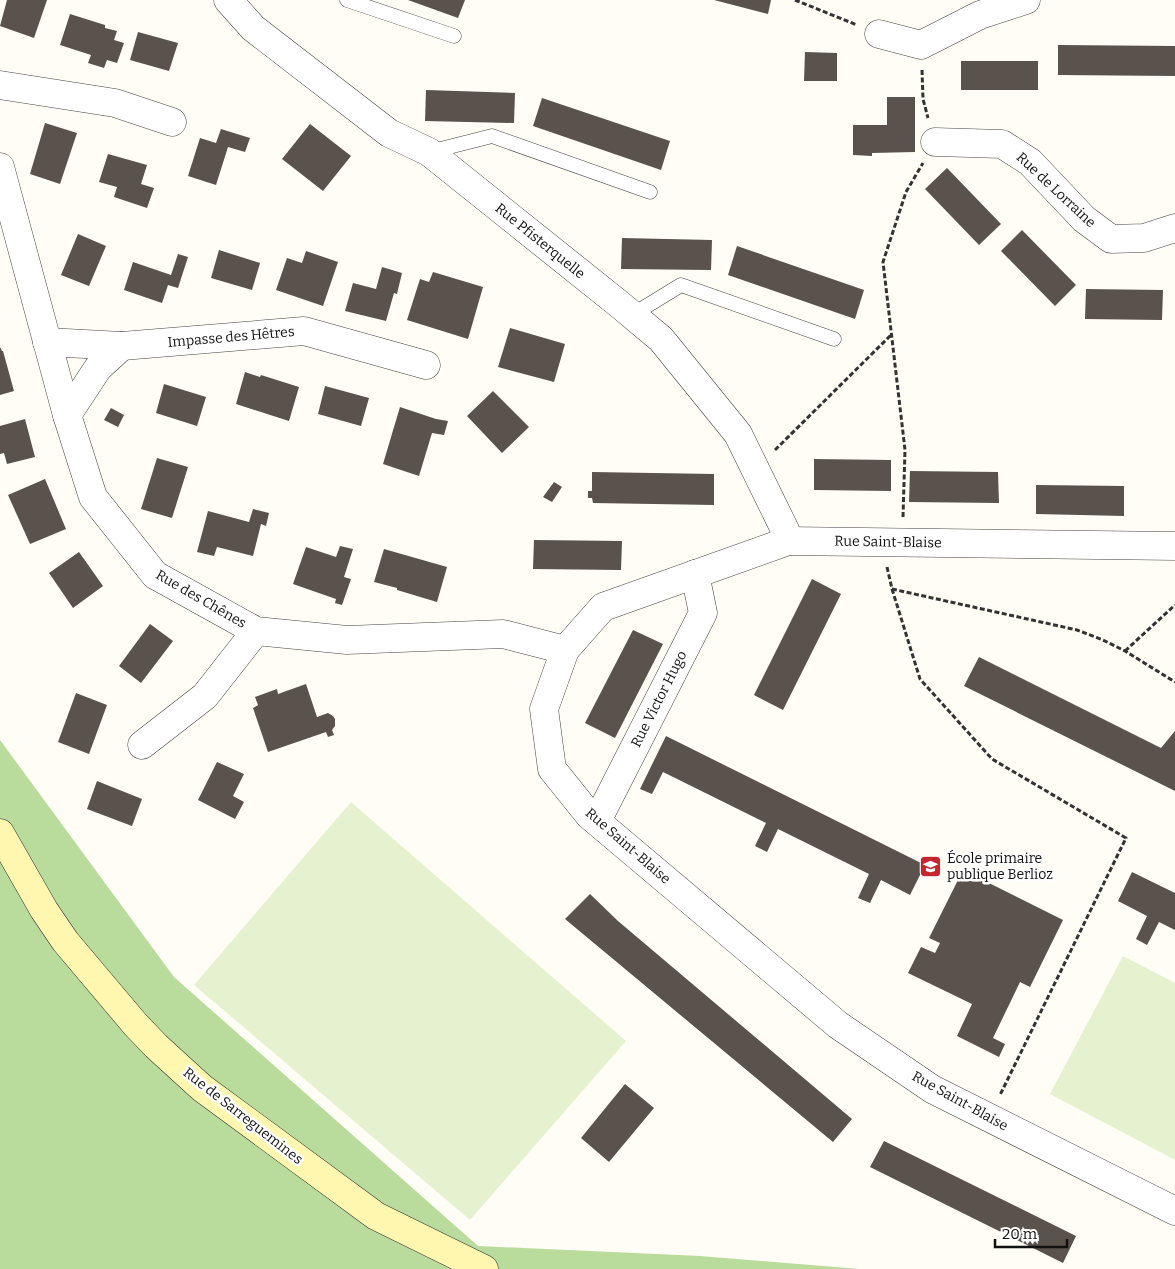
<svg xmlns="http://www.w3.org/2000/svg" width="1175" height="1269" font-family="Bitter,serif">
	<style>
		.forest { fill: #b9dc9c }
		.pitch { fill: #e6f2cf }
		.building { fill: #5a524d }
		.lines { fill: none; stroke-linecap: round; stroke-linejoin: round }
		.service-casing { stroke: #444; stroke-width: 15 }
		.minor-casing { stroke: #444; stroke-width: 29 }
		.secondary-casing { stroke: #333; stroke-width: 29 }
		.path { stroke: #333; stroke-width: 3; stroke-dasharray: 5 2.5; stroke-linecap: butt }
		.service { stroke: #fff; stroke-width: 14 }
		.minor { stroke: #fff; stroke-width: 28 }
		.secondary { stroke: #fff6b0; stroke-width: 28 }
		.labels { text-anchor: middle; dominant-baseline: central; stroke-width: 5; stroke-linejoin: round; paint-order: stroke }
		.street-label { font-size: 14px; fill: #111; stroke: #fff }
		.poi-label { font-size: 14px; fill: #111; stroke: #fff; text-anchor: start }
	</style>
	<rect width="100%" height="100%" fill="#fffdf5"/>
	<path class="forest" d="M0 740 174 977 478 1246 700 1256 860 1269H0Z"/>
	<g class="pitch">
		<path d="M351 802 626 1041 470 1220 194 985Z"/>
		<path d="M1123 956 1175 983V1160L1050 1094Z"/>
	</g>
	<g class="building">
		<path d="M7 0H47L34 38 0 26Z"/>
		<path d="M408 0H465L458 18Z"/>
		<path d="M714 0H771L768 14Z"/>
		<path d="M70 14 105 25V28L117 31 114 40 124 43 117 63 107 60 104 68 88 63 91 55 60 45Z"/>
		<path d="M138 32 178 43 169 71 130 60Z"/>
		<path d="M1058 45 1175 46V76L1058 75Z"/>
		<path d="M805 52 837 53V81H804Z"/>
		<rect x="961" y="61" width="77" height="29"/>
		<path d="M426 90 515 93 514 123 425 121Z"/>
		<path d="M887 97H915V152L872 153V156L853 155V125H887Z"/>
		<path d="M542 98 670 141 661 170 533 126Z"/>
		<path d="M45 123 77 133 60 184 30 174Z"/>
		<path d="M310 124 351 156 323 191 282 159Z"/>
		<path d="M221 129 250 138 245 152 228 147 216 185 188 176 200 138 216 143Z"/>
		<path d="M108 154 147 165 141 184 154 188 147 208 114 197 117 187 99 182Z"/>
		<path d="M947 168 1001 224 979 245 925 189Z"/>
		<path d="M1022 230 1076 285 1055 306 1001 251Z"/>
		<path d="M78 234 106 246 89 286 61 275Z"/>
		<path d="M622 238 712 240 711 270 621 269Z"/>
		<path d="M737 246 864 290 855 319 728 275Z"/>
		<path d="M219 250 260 263 252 290 211 278Z"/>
		<path d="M306 251 338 262 323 306 276 290 287 258 302 263Z"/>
		<path d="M178 254 188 257 178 288 168 285 162 303 124 290 133 262 171 275Z"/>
		<path d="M382 267 402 273 397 294 394 293 386 321 345 311 353 283 376 289Z"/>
		<path d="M433 272 483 287 468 339 407 320 420 279 429 282Z"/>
		<path d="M1086 289 1163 290 1162 320 1085 319Z"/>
		<path d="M510 328 565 344 554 382 498 367Z"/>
		<path d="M0 347 2 351H3L14 391 0 395Z"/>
		<path d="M245 372 260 377 261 375 299 387 289 421 236 404Z"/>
		<path d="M164 384 206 397 197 426 156 413Z"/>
		<path d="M325 386 369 398 361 426 318 414Z"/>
		<path d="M493 391 529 427 502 453 467 416Z"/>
		<path d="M400 407 436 419 448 421 444 435 432 433 419 476 383 464Z"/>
		<path d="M111 408 124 415 118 427 104 420Z"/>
		<path d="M25 419 35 457 7 464 4 453 0 454V426Z"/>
		<path d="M157 458 188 467 172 518 141 509Z"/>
		<path d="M814 459 891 460V491L814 490Z"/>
		<path d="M910 471 998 472 999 503 909 502Z"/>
		<path d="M592 472 714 474V505L593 503 592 498H588V491H592Z"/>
		<path d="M45 479 66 529 30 544 8 495Z"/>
		<path d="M554 482 562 487 552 502 543 497Z"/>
		<path d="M1036 485 1124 486V516L1036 514Z"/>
		<path d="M253 509 269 513 266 526 261 524 253 556 217 547 214 556 197 552 208 511 249 522Z"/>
		<path d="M534 540 622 541 621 570 533 569Z"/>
		<path d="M340 546 353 549 344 577 351 579 342 605 335 603 336 599 293 584 306 547 336 557Z"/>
		<path d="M384 549 447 567 437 602 397 590V588L374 582Z"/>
		<path d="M79 552 103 586 73 608 49 573Z"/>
		<path d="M812 579 841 594 783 710 754 695Z"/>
		<path d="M150 624 173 641 141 683 119 666Z"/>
		<path d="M633 630 663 644 615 738 585 723Z"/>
		<path d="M979 657 1161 748 1175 731V791L964 686Z"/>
		<path d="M306 684 317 717 328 713 333 716 335 719V726L332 730 334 735 328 737 326 732 268 752 253 708 258 705 255 697 277 689 278 694Z"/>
		<path d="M76 693 107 705 89 754 58 742Z"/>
		<path d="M666 736 925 865 910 895 881 880 870 903 858 898 869 874 778 829 767 852 755 846 766 823 663 772 652 794 640 789Z"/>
		<path d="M217 762 244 774 233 796 244 802 235 819 198 800Z"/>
		<path d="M97 781 142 799 132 826 87 809Z"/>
		<path d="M963 870 1063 920 1030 987 1020 982 993 1038 1005 1044 999 1057 957 1036 972 1004 908 973 921 947 935 953 940 943 929 938Z"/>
		<path d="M1132 872 1175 893V930L1159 922 1147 945 1136 939 1147 916 1118 901Z"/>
		<path d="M590 894 618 921 852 1119 833 1142 565 919Z"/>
		<path d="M625 1084 654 1108 609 1162 581 1138Z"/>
		<path d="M884 1141 1076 1236 1063 1263 870 1167Z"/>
	</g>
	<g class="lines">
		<defs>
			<g id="service">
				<path d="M347 0 454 36"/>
				<path d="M429 152 492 136 650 192"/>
				<path d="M632 315 681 285 834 339"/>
			</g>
			<g id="minor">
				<path d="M228 0 253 28 389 133 429 152 619 304 661 339 738 434 785 530 788 541"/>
				<path d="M879 34 921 45 980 15 1026 0"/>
				<path d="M0 85 115 103 172 122"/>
				<path d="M935 142 1002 144 1030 162 1084 219 1111 239 1144 238 1175 228"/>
				<path d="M0 167 67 415 93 497 155 575 256 631 347 640 503 634 565 650"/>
				<path d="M47 342 122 346 304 331 426 365"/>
				<path d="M67 415 98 368 122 346"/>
				<path d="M1175 546 788 541 603 607 565 650 544 709 552 769 589 815 838 1025 932 1089 1175 1211"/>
				<path d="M142 745 205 696 256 631"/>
				<path d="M597 821 703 613 695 574"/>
			</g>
			<path id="secondary" d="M0 833 44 910 65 941 135 1024 156 1046 202 1088 376 1216 484 1269"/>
		</defs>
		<use href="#service" class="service-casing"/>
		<use href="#minor" class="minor-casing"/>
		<use href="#secondary" class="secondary-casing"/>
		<g class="path">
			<path d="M795 0 857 25"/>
			<path d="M922 70 923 99 928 118"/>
			<path d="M775 450 891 335"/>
			<path d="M903 517 905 450 883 262 906 192 923 163"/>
			<path d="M887 567 892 589 1077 630 1103 640 1125 651 1175 682"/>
			<path d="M892 589 920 679 992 759 1126 838 1000 1095"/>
			<path d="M1125 651 1175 605"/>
		</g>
		<use href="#service" class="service"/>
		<use href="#minor" class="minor"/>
		<use href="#secondary" class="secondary"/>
	</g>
	<defs>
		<symbol id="school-square" viewBox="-11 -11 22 22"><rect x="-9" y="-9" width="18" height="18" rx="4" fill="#c4262e" stroke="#fff"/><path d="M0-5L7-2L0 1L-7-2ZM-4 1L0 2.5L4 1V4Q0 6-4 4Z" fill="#fff"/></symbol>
	</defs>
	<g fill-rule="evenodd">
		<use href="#school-square" x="918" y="854" width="25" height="25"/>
	</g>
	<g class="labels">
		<g class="street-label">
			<text transform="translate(1056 190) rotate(43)">Rue de Lorraine</text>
			<text transform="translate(540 241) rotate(39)">Rue Pfisterquelle</text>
			<text transform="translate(231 337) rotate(-5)">Impasse des Hêtres</text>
			<text transform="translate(888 542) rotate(1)">Rue Saint-Blaise</text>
			<text transform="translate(201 599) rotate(30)">Rue des Chênes</text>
			<text transform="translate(659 699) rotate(-63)">Rue Victor Hugo</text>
			<text transform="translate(628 846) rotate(41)">Rue Saint-Blaise</text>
			<text transform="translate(960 1101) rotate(29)">Rue Saint-Blaise</text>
			<text transform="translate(243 1116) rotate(38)">Rue de Sarreguemines</text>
		</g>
		<g class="poi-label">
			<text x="947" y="858">École primaire<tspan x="947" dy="16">publique Berlioz</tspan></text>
		</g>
	</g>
	<path d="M995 1239v8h72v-8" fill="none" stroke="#111111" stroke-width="2.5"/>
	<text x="1002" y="1239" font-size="15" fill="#111111" stroke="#ffffff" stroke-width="4" paint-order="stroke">20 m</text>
</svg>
